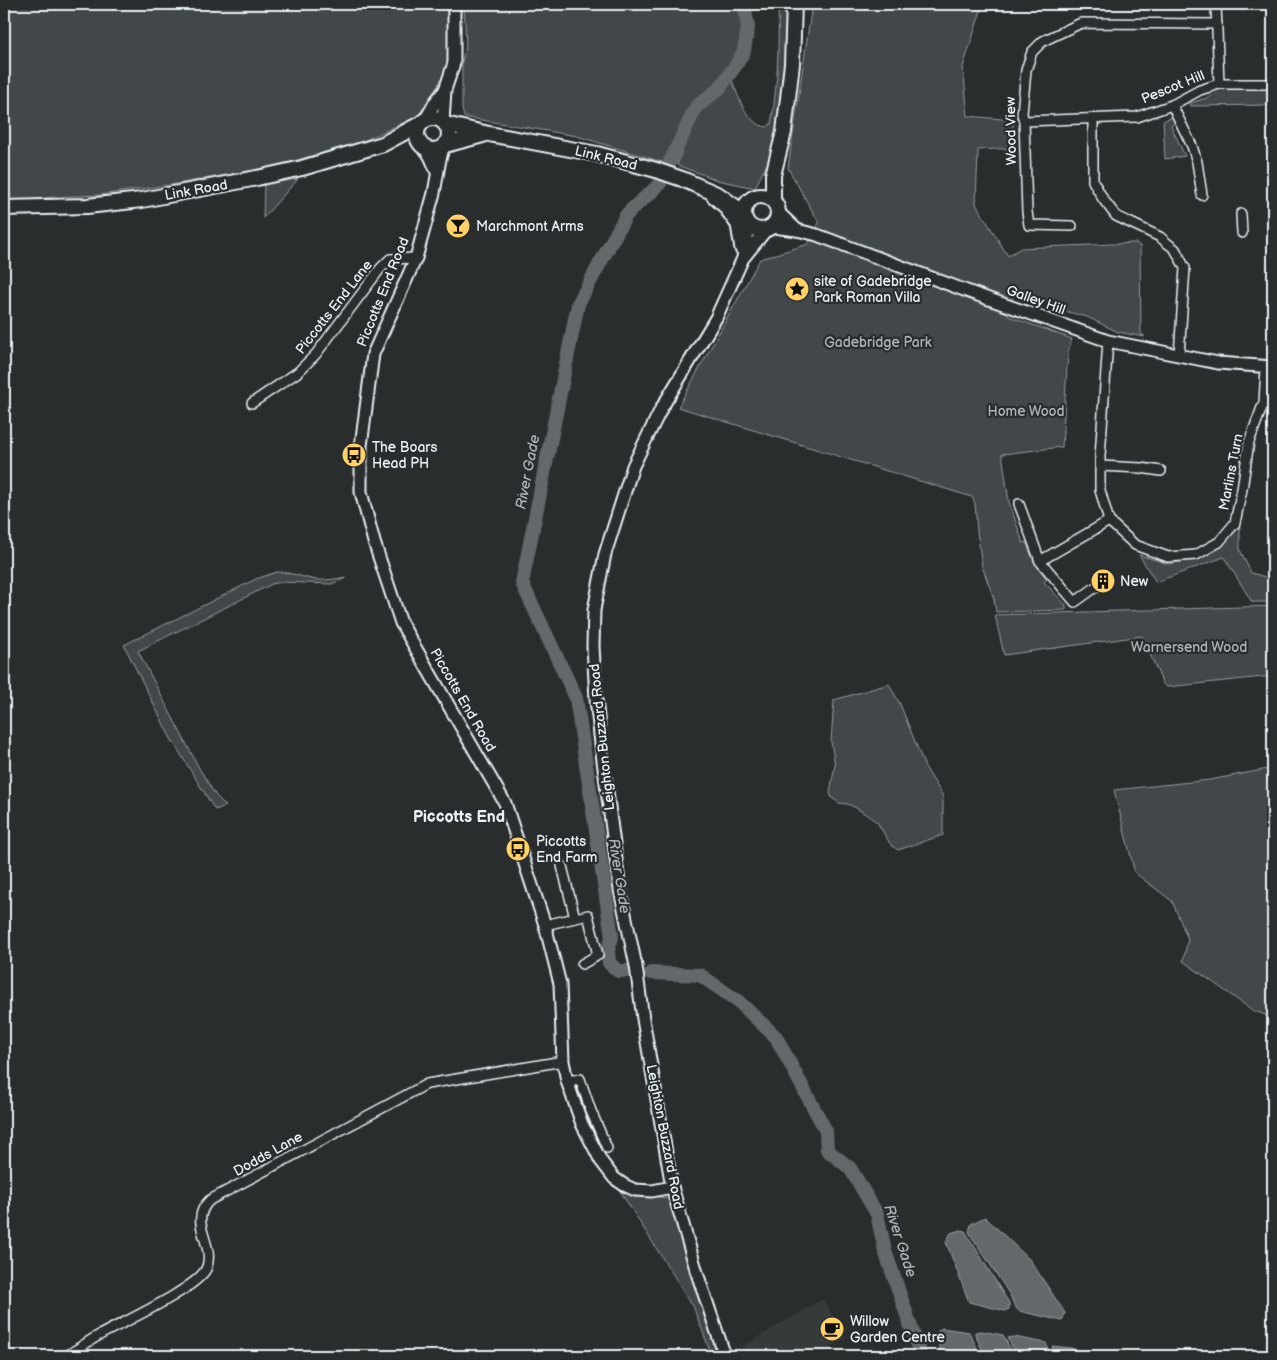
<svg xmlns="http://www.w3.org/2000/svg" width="1277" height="1360" font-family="'Balsamiq Sans',sans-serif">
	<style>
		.built { fill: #363a3b }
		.green { fill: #424648; stroke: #959ca0 }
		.water { fill: #63686b; stroke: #989fa3 }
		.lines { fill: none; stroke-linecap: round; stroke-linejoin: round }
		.river { stroke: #63686b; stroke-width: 14 }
		.street-casing { stroke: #e8f1f8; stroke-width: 12 }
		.secondary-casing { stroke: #e8f1f8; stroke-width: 15 }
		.primary-casing { stroke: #e8f1f8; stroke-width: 18 }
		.street { stroke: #2a2d2e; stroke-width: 9 }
		.secondary { stroke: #2a2d2e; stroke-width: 11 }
		.primary { stroke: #2a2d2e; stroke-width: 14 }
		.labels { text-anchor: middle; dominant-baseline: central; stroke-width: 4.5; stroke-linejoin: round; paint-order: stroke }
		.street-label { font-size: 14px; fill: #e8f1f8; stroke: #2a2d2e }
		.poi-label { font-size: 14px; fill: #e8f1f8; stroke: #2a2d2e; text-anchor: start }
		.park-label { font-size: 14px; fill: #aeb5ba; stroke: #2a2d2e }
		.water-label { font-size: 15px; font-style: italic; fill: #acb3b9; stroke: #2a2d2e }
		.quarter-label { font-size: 16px; font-weight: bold; fill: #e8f1f8; stroke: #2a2d2e }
	</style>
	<rect width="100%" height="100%" fill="#2a2d2e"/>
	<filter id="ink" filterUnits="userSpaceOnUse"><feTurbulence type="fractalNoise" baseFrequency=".02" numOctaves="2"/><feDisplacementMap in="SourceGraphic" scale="10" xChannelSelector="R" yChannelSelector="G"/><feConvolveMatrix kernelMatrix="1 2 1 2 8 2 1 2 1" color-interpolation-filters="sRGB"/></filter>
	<g filter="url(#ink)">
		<path class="built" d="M823 1299 846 1338 816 1356H748L743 1346Z"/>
		<g class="green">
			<path d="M7 4H446L450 42 445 73 440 82 418 116 361 142 276 166 176 184 100 195 53 197 25 200 4 199V17Z"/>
			<path d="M464 4H743C747 33 740 64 717 84 710 90 701 94 695 100 682 114 674 146 667 164L672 165 577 136 464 117 462 109V61L466 47Z"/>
			<path d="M778 4H788V24L780 110 772 154 755 188 717 180 677 165C684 147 689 126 701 111 710 100 723 92 732 80 739 98 746 124 767 127L771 124C778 84 779 44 778 4Z"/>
			<path d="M810 4H983L963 67 968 116 1013 120 1014 148 978 150 976 204 1008 256 1021 248 1136 243 1140 246 1141 335H1144V337L1118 332 1087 317 1061 310 1033 297 1014 291 1008 316 1072 339 1068 352 1062 447 1002 454 1009 502 1023 543 1026 542 1034 562 1047 579 1044 582 1066 605V610L996 612 994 599 982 566 977 531 975 503 972 497 678 407 760 259 808 244 819 223 788 168 811 12Z"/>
			<path d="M1230 86H1273V105L1191 106 1190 103 1210 97V90Z"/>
			<path d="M1172 117 1175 123 1171 126 1185 156 1165 159 1163 121Z"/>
			<path d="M298 179 263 218 264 184Z"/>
			<path d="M1240 527V550L1251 573 1273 579V602H1252L1224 557 1156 582 1139 555 1169 564 1200 558 1213 551Z"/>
			<path d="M277 572C292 572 303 578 317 580 327 581 336 578 346 578L331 584 281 582 272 584 138 651 199 768 216 796 226 806 215 810 170 737 124 645 256 579Z"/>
			<path d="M1273 606V676L1167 687 1163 684 1142 636 1004 655 995 615Z"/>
			<path d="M889 684 900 704 925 767 940 791 943 797V835L898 850 891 845 877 822 858 809 848 804 839 803 832 798 830 793 835 765 831 742 834 700Z"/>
			<path d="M1273 768V1018L1252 1010 1183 961 1188 939 1172 901 1135 873 1114 790 1210 780Z"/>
			<path d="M613 1180 640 1193 666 1198 671 1202 683 1247 721 1356H712L693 1306Z"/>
		</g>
		<g class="water">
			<path d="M985 1217 1030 1260 1065 1313 1062 1321 1019 1311 1015 1307 1010 1295 969 1232 971 1224Z"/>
			<path d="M960 1230 965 1231 1009 1303V1309L1005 1311 969 1302 946 1242 951 1233Z"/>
			<path d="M942 1328 969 1332 981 1356H941L937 1333 939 1330Z"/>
			<path d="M982 1331 1003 1335 1014 1356H985L975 1334V1332Z"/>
			<path d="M1014 1337 1046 1343 1051 1356H1016L1008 1338Z"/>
			<path d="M1052 1346 1072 1348 1081 1356H1055Z"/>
		</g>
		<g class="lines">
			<g class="river">
				<path d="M628 971H618L609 963 608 950 612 937 576 698 522 583 578 304 625 217C634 204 650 196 660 183L696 107 719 89 736 65 744 51 748 27 744 4"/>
				<path d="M651 973 700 975 739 1002 776 1037 826 1131 827 1150 850 1168 877 1214 885 1251 921 1356"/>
			</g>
			<defs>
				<g id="street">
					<path d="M1216 4 1219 84"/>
					<path d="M1172 105 1192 146 1197 162 1202 195"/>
					<path d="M1093 119V181L1103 199 1116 216 1160 237 1167 243 1175 249 1185 268 1179 355"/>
					<path d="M1024 121 1137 117 1172 105 1200 90 1219 84H1273"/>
					<path d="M1241 214 1242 233"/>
					<path d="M1072 226 1029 225 1027 212 1024 121 1022 114 1026 70 1032 52 1043 41 1081 23 1217 24"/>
					<path d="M1108 341 1100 456V490L1109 521 1135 545 1168 557 1196 555 1219 542 1235 523 1242 489 1249 442 1264 402 1266 367"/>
					<path d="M252 403 298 372 316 354 380 269 390 259 416 258"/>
					<path d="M1100 466 1141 468 1161 471"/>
					<path d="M1019 504 1040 561 1075 602 1100 584"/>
					<path d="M1040 561 1109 521"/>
					<path d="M562 866 575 918"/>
					<path d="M545 925 588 915 598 955 582 964"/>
					<path d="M567 1081 580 1079 591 1111 607 1148"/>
					<path d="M66 1356C77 1350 87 1342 98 1336 121 1323 196 1289 206 1269 217 1245 186 1222 210 1200L427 1084 563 1061"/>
				</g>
				<g id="secondary">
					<path d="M424 122 436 101 445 90"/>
					<path d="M443 122 445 90 454 63V4"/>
					<path d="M444 145 440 159 434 193 416 258 373 354 361 446V492L374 542 401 623 505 803 545 925 560 984 563 1061 567 1081 582 1124 601 1161 614 1178 624 1185 635 1190 652 1191 672 1187"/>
					<path d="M424 146 431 158 437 172"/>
					<path d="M713 197 724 207 737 225 741 249"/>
					<path d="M779 213 797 230"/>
					<path d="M772 227 797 230 817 235 972 293 1108 341 1218 363 1273 367"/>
					<path d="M744 257 766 230"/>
					<path d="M725 1356 698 1276 672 1187 643 1019 636 966 620 890 602 753 596 699 593 646 594 610 605 554 633 466 661 409 716 318 743 258 749 226"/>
				</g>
				<g id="primary">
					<circle cx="433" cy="134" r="16"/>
					<path d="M445 124 489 134 597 154 656 170 682 179 719 195 744 213"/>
					<path d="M445 145 483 135"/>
					<circle cx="761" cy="213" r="17"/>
					<path d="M773 201V175L784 132 792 64 794 4"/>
					<path d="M4 208 87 206 142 200 257 178 302 168 383 144 422 123"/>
				</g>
			</defs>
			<use href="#street" class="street-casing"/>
			<use href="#secondary" class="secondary-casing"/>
			<use href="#primary" class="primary-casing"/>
			<use href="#street" class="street"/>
			<use href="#secondary" class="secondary"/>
			<use href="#primary" class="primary"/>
		</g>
	</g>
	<defs>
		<symbol id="bar-disc" viewBox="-11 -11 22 22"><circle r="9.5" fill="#ffd166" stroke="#2a2d2e"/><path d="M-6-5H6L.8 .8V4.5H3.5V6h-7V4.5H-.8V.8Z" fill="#111"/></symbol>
		<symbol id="sight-disc" viewBox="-11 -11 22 22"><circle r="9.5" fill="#ffd166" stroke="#2a2d2e"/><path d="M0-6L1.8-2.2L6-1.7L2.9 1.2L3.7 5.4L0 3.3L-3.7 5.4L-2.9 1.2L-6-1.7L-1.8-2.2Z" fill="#111"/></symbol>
		<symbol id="bus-disc" viewBox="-11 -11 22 22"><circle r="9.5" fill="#ffd166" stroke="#2a2d2e"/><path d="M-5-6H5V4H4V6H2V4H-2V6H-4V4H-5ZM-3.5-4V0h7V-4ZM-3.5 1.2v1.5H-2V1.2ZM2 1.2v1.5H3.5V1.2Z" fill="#111"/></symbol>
		<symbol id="building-disc" viewBox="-11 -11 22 22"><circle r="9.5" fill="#ffd166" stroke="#2a2d2e"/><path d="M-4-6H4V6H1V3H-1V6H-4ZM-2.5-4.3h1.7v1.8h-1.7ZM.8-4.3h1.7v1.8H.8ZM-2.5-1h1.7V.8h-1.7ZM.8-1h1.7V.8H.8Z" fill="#111"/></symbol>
		<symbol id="cafe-disc" viewBox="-11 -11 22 22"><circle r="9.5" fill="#ffd166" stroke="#2a2d2e"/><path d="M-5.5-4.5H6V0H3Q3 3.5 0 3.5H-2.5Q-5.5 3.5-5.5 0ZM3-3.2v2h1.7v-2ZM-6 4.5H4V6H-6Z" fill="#111"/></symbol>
	</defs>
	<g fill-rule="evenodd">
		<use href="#bar-disc" x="444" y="212" width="28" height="28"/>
		<use href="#sight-disc" x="783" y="275" width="28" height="28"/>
		<use href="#bus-disc" x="340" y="441" width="28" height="28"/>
		<use href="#building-disc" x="1089" y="567" width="28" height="28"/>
		<use href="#bus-disc" x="504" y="835" width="28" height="28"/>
		<use href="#cafe-disc" x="818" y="1315" width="28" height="28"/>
	</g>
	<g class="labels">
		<g class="street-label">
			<text transform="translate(1173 87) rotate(-22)">Pescot Hill</text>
			<text transform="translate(1011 131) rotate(-91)">Wood View</text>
			<text transform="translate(606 158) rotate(14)">Link Road</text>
			<text transform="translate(196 190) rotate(-10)">Link Road</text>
			<text transform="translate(383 292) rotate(-68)">Piccotts End Road</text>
			<text transform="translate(1036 300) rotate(20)">Galley Hill</text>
			<text transform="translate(334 307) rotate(-52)">Piccotts End Lane</text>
			<text transform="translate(1231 472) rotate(-79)">Marlins Turn</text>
			<text transform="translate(463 700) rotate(60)">Piccotts End Road</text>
			<text transform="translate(602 737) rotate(-96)">Leighton Buzzard Road</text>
			<text transform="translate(665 1137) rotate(79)">Leighton Buzzard Road</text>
			<text transform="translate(268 1154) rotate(-29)">Dodds Lane</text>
		</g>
		<g class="poi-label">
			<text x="476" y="226">Marchmont Arms</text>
			<text x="814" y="281">site of Gadebridge<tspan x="814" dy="16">Park Roman Villa</tspan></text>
			<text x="372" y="447">The Boars<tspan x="372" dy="16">Head PH</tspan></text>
			<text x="1120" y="581">New</text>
			<text x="536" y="841">Piccotts<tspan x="536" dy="16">End Farm</tspan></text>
			<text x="850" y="1321">Willow<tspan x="850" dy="16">Garden Centre</tspan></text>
		</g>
		<g class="park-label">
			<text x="878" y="342">Gadebridge Park</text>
			<text x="1026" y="411">Home Wood</text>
			<text x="1189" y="647">Warnersend Wood</text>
		</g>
		<g class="water-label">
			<text transform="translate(528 472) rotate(-79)">River Gade</text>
			<text transform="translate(619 876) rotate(81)">River Gade</text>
			<text transform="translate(900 1241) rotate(72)">River Gade</text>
		</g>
		<g class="quarter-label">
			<text x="459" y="817">Piccotts End</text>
		</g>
	</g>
	<rect width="1277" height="1360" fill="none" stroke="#2a2d2e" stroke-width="20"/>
	<rect x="10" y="10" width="1257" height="1340" fill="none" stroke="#e8f1f8" stroke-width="2" filter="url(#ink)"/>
</svg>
